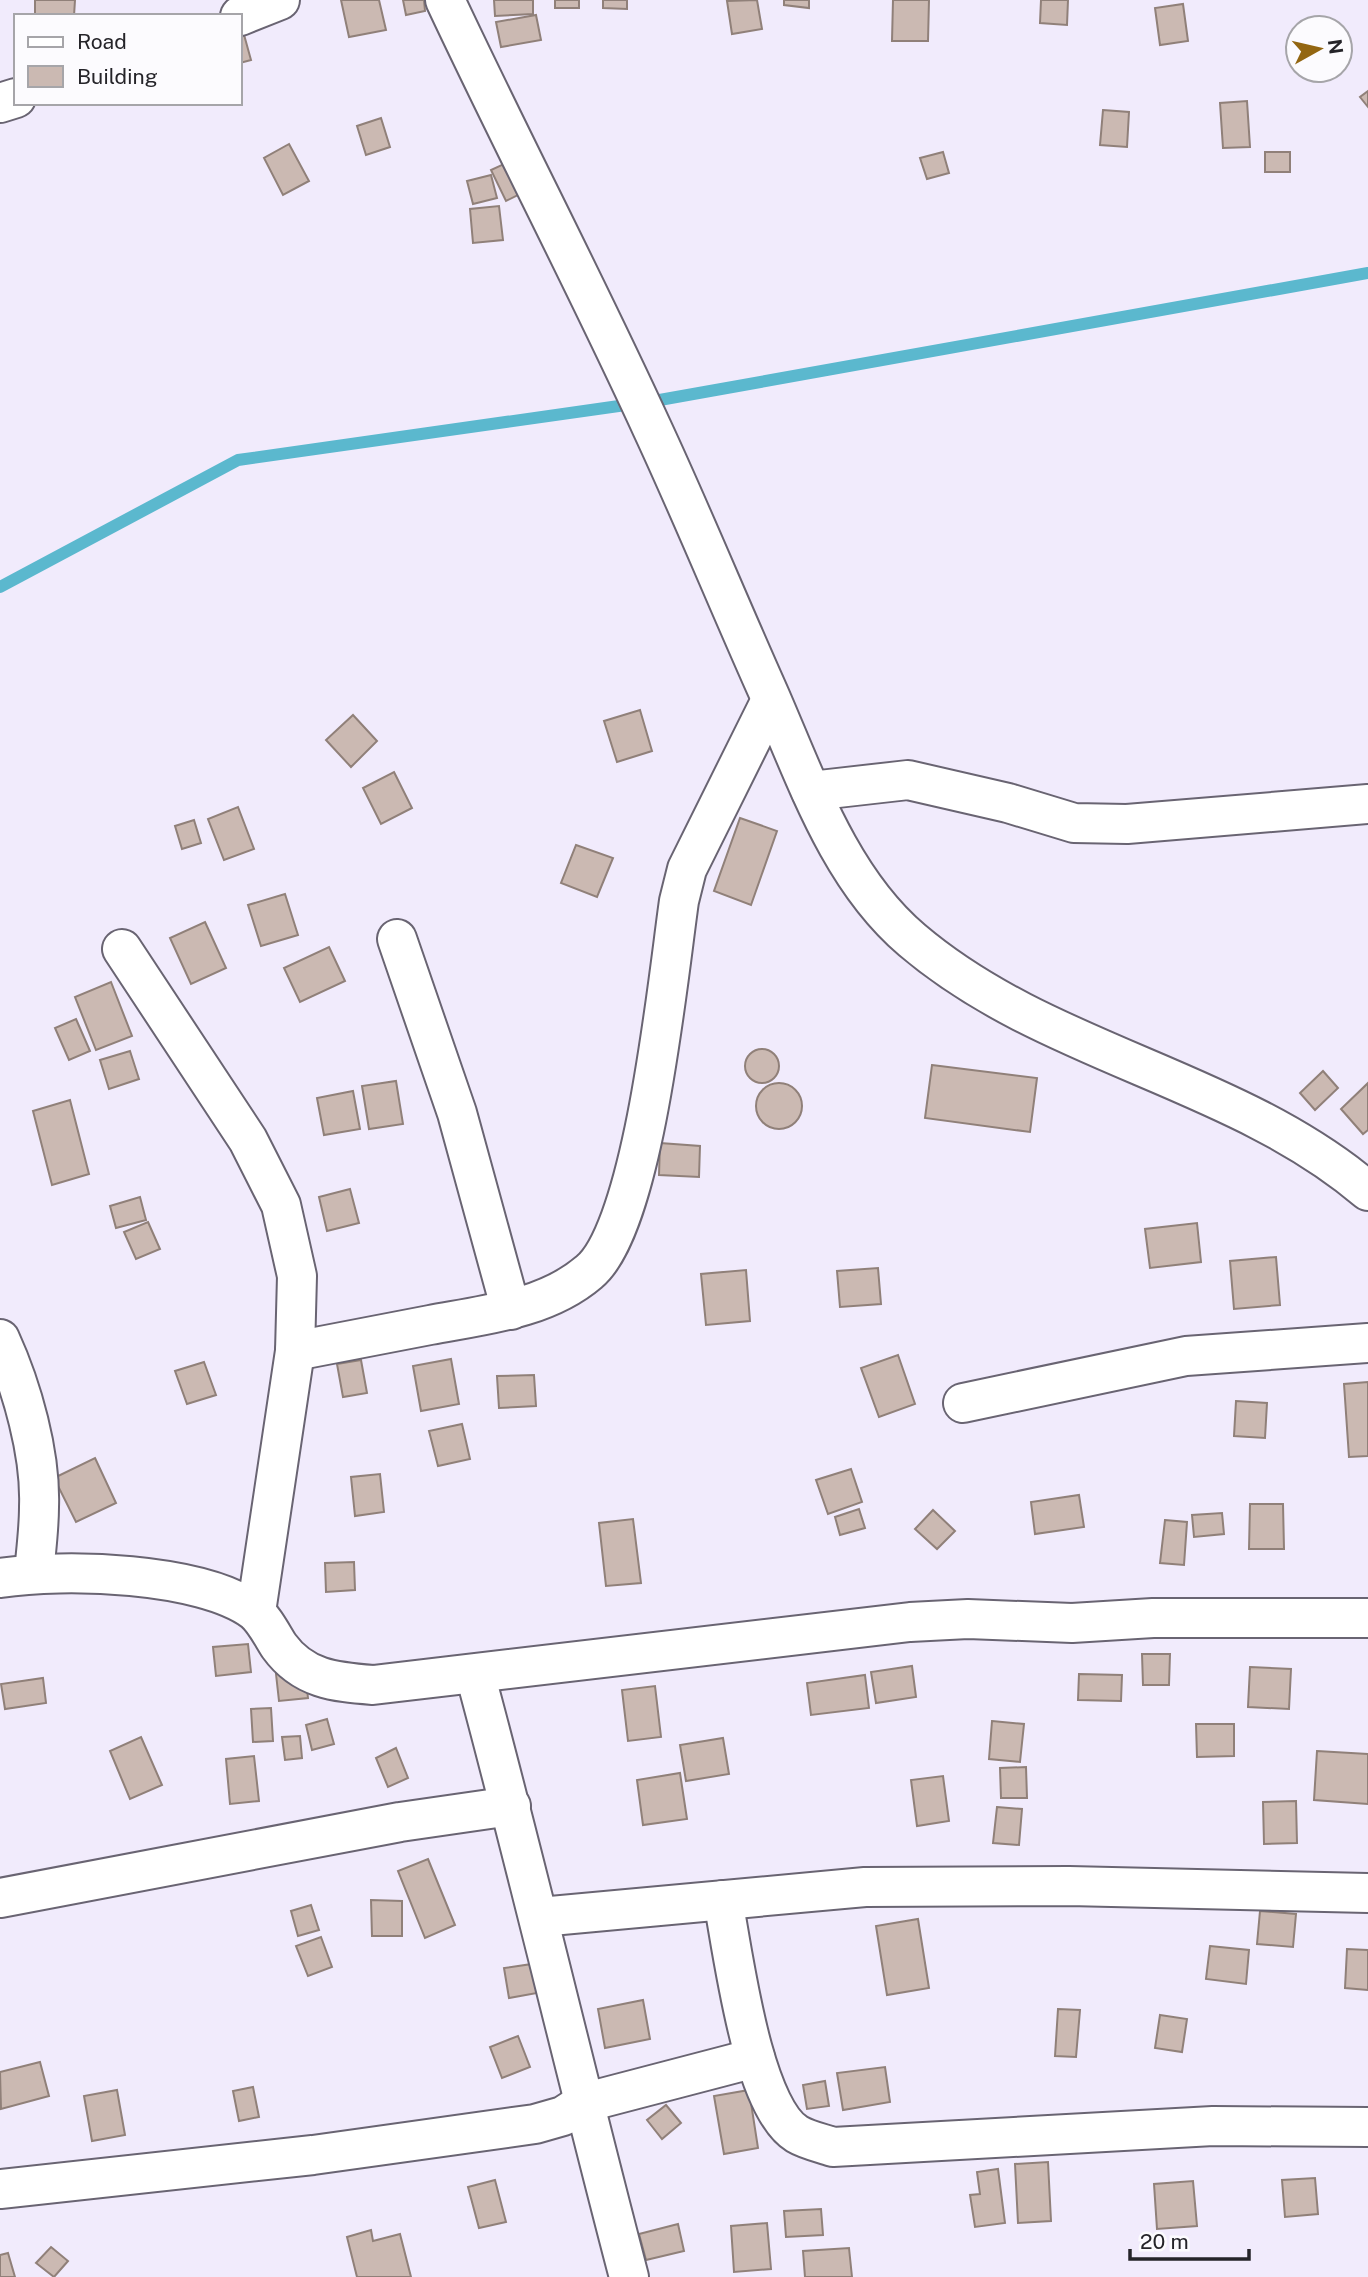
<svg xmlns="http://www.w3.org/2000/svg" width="1368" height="2277" font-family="'Public Sans',sans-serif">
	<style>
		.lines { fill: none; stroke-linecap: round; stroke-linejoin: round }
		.stream { stroke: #5bb8ce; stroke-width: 12 }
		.building { fill: #cbb9b2; stroke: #908079; stroke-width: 2 }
		.minor-casing { stroke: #696472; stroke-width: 42 }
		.minor { stroke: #fff; stroke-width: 38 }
	</style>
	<rect width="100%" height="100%" fill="#f1ebfc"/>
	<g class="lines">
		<path class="stream" d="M0 587 238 460 654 401 1368 273"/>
	</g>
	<g class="building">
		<path d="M35 0H75L74 16H35Z"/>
		<path d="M341 0H379L386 30 349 37Z"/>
		<path d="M403 0H424L425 11 406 15Z"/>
		<path d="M494 0H533V14L495 16Z"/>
		<rect x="555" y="0" width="24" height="8"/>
		<path d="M603 0H627V9L603 8Z"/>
		<path d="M757 0 762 29 732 34 727 1Z"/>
		<path d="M784 0H809V8L784 5Z"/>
		<path d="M893 0H929L928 41H892Z"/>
		<path d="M1041 0H1068L1067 25 1040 23Z"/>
		<path d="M1183 4 1188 41 1160 45 1155 8Z"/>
		<path d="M536 15 541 40 501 47 496 22Z"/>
		<path d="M243 31 251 60 240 63V32Z"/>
		<path d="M1368 91V107L1360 97Z"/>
		<path d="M1247 101 1250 147 1223 148 1220 103Z"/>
		<path d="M1103 110 1129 112 1127 147 1100 145Z"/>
		<path d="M381 118 390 147 366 155 357 126Z"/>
		<path d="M289 144 309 181 283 195 264 158Z"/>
		<path d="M943 152 949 173 927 179 920 158Z"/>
		<rect x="1265" y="152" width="25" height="20"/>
		<path d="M517 158 532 188 506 201 491 170Z"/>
		<path d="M491 175 497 198 473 204 467 181Z"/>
		<path d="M499 206 503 240 473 243 470 209Z"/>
		<path d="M640 710 652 751 617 762 604 721Z"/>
		<path d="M353 715 377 741 351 767 326 740Z"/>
		<path d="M394 772 412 808 381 824 363 788Z"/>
		<path d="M238 807 254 849 224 860 208 819Z"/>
		<path d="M740 818 777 831 751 905 714 891Z"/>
		<path d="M194 820 201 843 182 849 175 826Z"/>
		<path d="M576 845 613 858 597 897 561 883Z"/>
		<path d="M285 894 298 935 261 946 248 905Z"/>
		<path d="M205 922 226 968 191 984 170 938Z"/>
		<path d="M329 947 345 981 300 1002 284 968Z"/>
		<path d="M111 982 132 1036 96 1050 75 997Z"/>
		<path d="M76 1019 90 1051 69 1060 55 1028Z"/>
		<circle cx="762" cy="1066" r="17"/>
		<path d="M130 1051 139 1079 109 1089 100 1060Z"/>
		<path d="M932 1065 1037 1078 1030 1132 925 1118Z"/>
		<path d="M1323 1071 1338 1088 1315 1110 1300 1093Z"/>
		<path d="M396 1081 403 1124 369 1129 362 1086Z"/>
		<path d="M1368 1083V1130L1363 1134 1341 1109Z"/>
		<circle cx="779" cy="1106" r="23"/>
		<path d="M353 1091 360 1129 324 1135 317 1098Z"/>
		<path d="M70 1100 89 1174 52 1185 33 1111Z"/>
		<path d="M660 1143 700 1146 699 1177 659 1175Z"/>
		<path d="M350 1189 359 1223 327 1231 319 1197Z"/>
		<path d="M140 1197 146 1220 116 1228 110 1206Z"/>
		<path d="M148 1222 160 1249 136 1259 124 1232Z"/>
		<path d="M1197 1223 1201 1262 1150 1268 1145 1229Z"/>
		<path d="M1276 1257 1280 1305 1234 1309 1230 1261Z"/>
		<path d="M878 1268 881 1304 840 1307 837 1271Z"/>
		<path d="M746 1270 750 1321 706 1325 701 1274Z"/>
		<path d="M898 1355 915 1404 879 1417 861 1368Z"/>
		<path d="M451 1359 459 1404 421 1411 413 1366Z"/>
		<path d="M361 1360 367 1393 343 1397 337 1364Z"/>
		<path d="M204 1362 216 1395 187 1404 175 1371Z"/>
		<path d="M534 1375 536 1406 499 1408 497 1376Z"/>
		<path d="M1368 1382V1456L1349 1457 1344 1384Z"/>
		<path d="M1236 1401 1267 1403 1265 1438 1234 1436Z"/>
		<path d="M462 1424 470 1459 438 1466 429 1431Z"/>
		<path d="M95 1458 116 1503 76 1522 54 1478Z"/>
		<path d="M851 1469 862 1502 828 1514 816 1480Z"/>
		<path d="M380 1474 384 1512 355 1516 351 1477Z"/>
		<path d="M1079 1495 1084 1527 1035 1534 1031 1502Z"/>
		<path d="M1250 1504H1283L1284 1549H1249Z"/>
		<path d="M859 1509 865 1528 840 1535 835 1517Z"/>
		<path d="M933 1510 955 1531 937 1549 915 1529Z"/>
		<path d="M1222 1513 1224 1534 1194 1537 1192 1515Z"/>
		<path d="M633 1519 641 1583 606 1586 599 1523Z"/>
		<path d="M1165 1520 1187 1522 1184 1565 1160 1563Z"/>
		<path d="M354 1562 355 1590 326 1592 325 1563Z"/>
		<path d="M248 1644 251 1672 216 1676 213 1647Z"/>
		<path d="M1142 1654H1170L1169 1685H1143Z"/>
		<path d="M912 1666 916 1697 876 1703 871 1672Z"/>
		<path d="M1250 1667 1291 1669 1289 1709 1248 1707Z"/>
		<path d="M305 1672 308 1698 279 1701 276 1674Z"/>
		<path d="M1079 1674 1122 1675 1121 1701 1078 1700Z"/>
		<path d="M865 1675 869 1708 811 1715 807 1683Z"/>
		<path d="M43 1678 46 1703 5 1709 1 1684Z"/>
		<path d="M655 1686 661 1737 628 1741 622 1690Z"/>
		<path d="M271 1708 273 1741 253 1742 251 1709Z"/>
		<path d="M327 1719 334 1744 312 1750 306 1725Z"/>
		<path d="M992 1721 1024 1724 1020 1762 989 1759Z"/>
		<path d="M1196 1724H1234V1756L1197 1757Z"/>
		<path d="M300 1736 302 1758 285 1760 282 1737Z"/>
		<path d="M141 1737 162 1785 130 1799 110 1751Z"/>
		<path d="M723 1738 729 1774 686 1781 680 1745Z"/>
		<path d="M396 1748 408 1778 388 1787 376 1758Z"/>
		<path d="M1317 1751 1368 1754V1804L1314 1800Z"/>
		<path d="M254 1756 259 1801 230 1804 226 1759Z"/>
		<path d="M1026 1767 1027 1798H1001L1000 1768Z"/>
		<path d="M680 1773 687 1819 643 1825 637 1780Z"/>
		<path d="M943 1776 949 1821 917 1826 911 1780Z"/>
		<path d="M1296 1801 1297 1843 1264 1844 1263 1802Z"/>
		<path d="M997 1807 1022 1809 1019 1845 993 1843Z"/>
		<path d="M428 1859 455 1925 425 1938 398 1871Z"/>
		<path d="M371 1900 402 1901V1936H372Z"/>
		<path d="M311 1905 319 1930 298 1936 291 1911Z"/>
		<path d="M1260 1911 1296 1914 1293 1947 1257 1944Z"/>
		<path d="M918 1919 929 1988 887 1995 876 1926Z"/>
		<path d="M321 1937 332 1967 308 1976 296 1946Z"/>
		<path d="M1210 1946 1249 1950 1246 1984 1206 1979Z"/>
		<path d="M1347 1949 1368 1950V1990L1345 1988Z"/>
		<path d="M532 1964 537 1993 509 1998 504 1968Z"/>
		<path d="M643 2000 650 2039 605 2048 598 2009Z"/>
		<path d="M1058 2009 1080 2010 1076 2057 1055 2056Z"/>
		<path d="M1160 2015 1187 2019 1182 2052 1155 2048Z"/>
		<path d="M518 2036 530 2067 502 2078 490 2047Z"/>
		<path d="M40 2062 49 2096 1 2109 0 2072Z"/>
		<path d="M885 2067 890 2102 843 2110 837 2073Z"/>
		<path d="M825 2081 829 2106 807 2109 803 2085Z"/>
		<path d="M253 2087 259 2117 239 2121 233 2091Z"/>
		<path d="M117 2090 125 2135 92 2141 84 2096Z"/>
		<path d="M749 2090 758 2148 724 2154 714 2096Z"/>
		<path d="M666 2105 681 2123 662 2139 647 2120Z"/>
		<path d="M1048 2162 1051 2221 1018 2223 1015 2164Z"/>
		<path d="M998 2169 1005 2223 975 2227 970 2195 980 2194 977 2172Z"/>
		<path d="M1315 2178 1318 2214 1285 2217 1282 2180Z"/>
		<path d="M495 2180 506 2222 479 2228 468 2187Z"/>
		<path d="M1193 2181 1197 2226 1157 2229 1154 2184Z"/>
		<path d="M821 2209 823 2235 786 2237 784 2211Z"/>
		<path d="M767 2223 771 2269 734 2272 731 2226Z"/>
		<path d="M678 2224 684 2251 646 2260 639 2234Z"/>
		<path d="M371 2230 373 2241 400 2234 411 2277H357L347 2237Z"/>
		<path d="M51 2247 68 2261 54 2277 36 2263Z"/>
		<path d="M849 2248 852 2277H805L803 2251Z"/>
		<path d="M8 2253 15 2277H0V2255Z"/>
	</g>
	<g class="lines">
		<defs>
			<g id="minor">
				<path d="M445 0C512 143 586 284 652 428 693 516 730 607 770 696 807 781 840 879 912 940 1047 1055 1234 1077 1368 1191"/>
				<path d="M240 16 280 0"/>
				<path d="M0 103 16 98"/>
				<path d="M811 791 908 780 1008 803 1074 823 1127 824 1368 804"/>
				<path d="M397 939 457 1113 511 1310"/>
				<path d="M122 949 248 1140 281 1205 297 1276 295 1351 256 1612"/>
				<path d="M0 1339C22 1387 41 1454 39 1507 39 1529 36 1551 34 1573"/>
				<path d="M295 1351C340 1342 385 1334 430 1325 484 1315 546 1309 589 1272 644 1227 668 977 679 901L687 869 771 700"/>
				<path d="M963 1403 1186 1356 1368 1343"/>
				<path d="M0 1578C64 1568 201 1572 254 1611 264 1619 272 1635 279 1646 303 1679 334 1682 373 1685L910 1622 968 1619 1072 1623 1153 1618H1368"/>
				<path d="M475 1674C529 1874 576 2076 629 2277"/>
				<path d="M0 1898 400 1822 511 1806"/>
				<path d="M723 1900C733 1952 752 2107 797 2134 807 2140 821 2143 833 2147L1213 2126 1368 2127"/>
				<path d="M540 1917 865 1887 1069 1886 1368 1893"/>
				<path d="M0 2189 313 2155 535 2124 563 2116 583 2103 755 2058"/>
			</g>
		</defs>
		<use href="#minor" class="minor-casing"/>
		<use href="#minor" class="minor"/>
	</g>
	<rect x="14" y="14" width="228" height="91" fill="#fcfbfe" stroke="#a6a5a9" stroke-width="2"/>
	<rect x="28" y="37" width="35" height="10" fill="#ffffff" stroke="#a6a5a9" stroke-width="2"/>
	<text x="77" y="49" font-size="21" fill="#252429">Road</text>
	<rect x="28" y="66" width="35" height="21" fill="#cbb9b2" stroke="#a6a5a9" stroke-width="2"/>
	<text x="77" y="84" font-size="21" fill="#252429">Building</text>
	<g transform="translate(1319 49) rotate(82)"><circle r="33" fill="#fcfbfe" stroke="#a6a5a9" stroke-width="2"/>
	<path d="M0-5L12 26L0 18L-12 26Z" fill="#936611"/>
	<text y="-10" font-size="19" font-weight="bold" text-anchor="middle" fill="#252429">N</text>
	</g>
	<path d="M1130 2249v10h119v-10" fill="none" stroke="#252429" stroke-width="3.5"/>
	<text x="1140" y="2249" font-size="21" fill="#252429" stroke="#fcfbfe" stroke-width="5" paint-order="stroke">20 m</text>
</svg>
